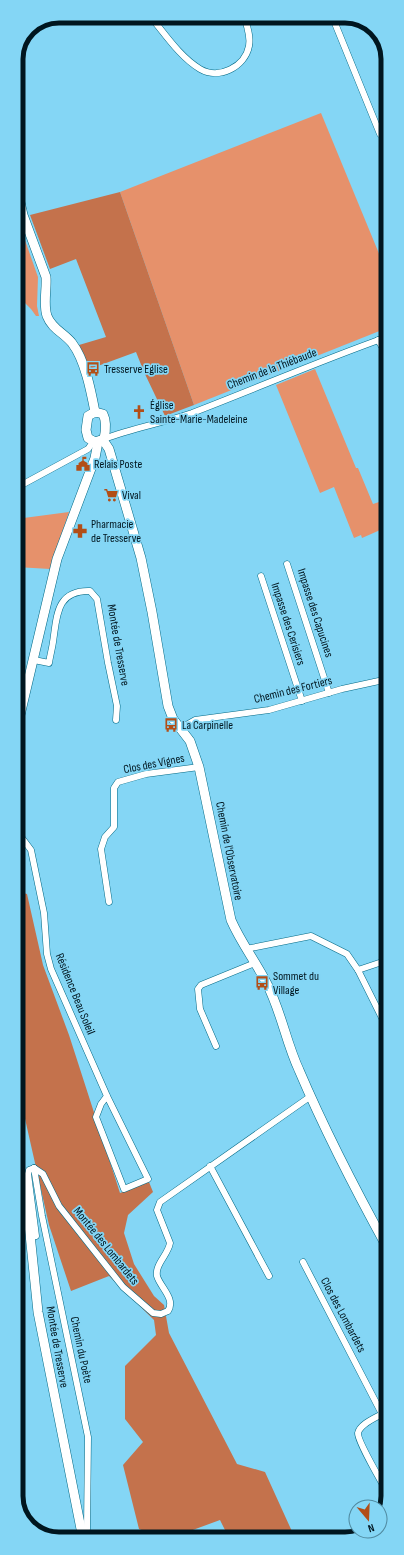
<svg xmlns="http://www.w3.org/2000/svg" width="404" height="1555" font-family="'Sofia Sans Condensed',sans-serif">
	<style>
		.green { fill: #e6916b }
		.forest { fill: #c4724c }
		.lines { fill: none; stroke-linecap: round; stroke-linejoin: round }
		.street-casing { stroke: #026985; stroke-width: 7 }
		.secondary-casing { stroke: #026985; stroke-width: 10 }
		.street { stroke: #fff; stroke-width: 6 }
		.secondary { stroke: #fff; stroke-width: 9 }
		.labels { text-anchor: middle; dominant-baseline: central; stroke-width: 3.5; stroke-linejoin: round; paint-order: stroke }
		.poi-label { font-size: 12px; fill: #00161f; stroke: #84d6f5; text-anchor: start }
		.street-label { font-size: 12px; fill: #00161f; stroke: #84d6f5 }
		.rim { fill: none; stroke: #00161f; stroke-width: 5 }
	</style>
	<rect width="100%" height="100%" fill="#84d6f5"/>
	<g class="green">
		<path d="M321 113 387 273V328L194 405 120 192Z"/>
		<path d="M21 229 38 277 37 306 39 316H36L31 309 25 303 20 308 16 307V231Z"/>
		<path d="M315 369 356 468H358L373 504 379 502 387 522V527L362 538 361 535 354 538 334 487 320 493 276 385Z"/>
		<path d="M69 512 50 569 16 567V519Z"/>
	</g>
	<g class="forest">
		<path d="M120 192 194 405 165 416 144 372 136 352 87 370 79 345 106 337 76 259 50 269 30 215Z"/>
		<path d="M16 891 27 894 43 965 69 1035 120 1193 149 1182 153 1192 128 1215 124 1233 134 1264 154 1296 164 1305 169 1333 237 1464 265 1472 295 1538H229L220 1520 171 1538H162L139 1529 123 1465 143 1442 125 1419V1366L156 1335 154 1320 109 1276 71 1291 49 1225 21 1101 17 1102Z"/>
	</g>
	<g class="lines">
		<defs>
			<g id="street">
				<path d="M150 16C165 34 180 57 200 69 219 80 245 67 249 46 251 37 247 26 244 16"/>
				<path d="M332 16 380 134"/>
				<path d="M378 340 387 355"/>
				<path d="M104 439C133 428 163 423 192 413 257 388 322 360 387 337"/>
				<path d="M16 488 88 449 93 442"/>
				<path d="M287 564 329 693"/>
				<path d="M261 576 302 701"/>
				<path d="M34 660 49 663C50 656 52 649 53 642 57 616 56 590 90 591L97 599 108 663 117 706 116 720"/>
				<path d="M181 728 195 720 269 710 342 689 388 679"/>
				<path d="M16 830 31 850 44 913 47 954 51 969 107 1096 148 1179 124 1189 96 1117 101 1104 107 1096"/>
				<path d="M109 902 101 849 105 837 114 827V788L118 782 146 774 199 767"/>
				<path d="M246 949 311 936 347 954 358 970 388 1030"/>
				<path d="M358 970 388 960"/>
				<path d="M216 1046 200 1009 198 989 201 985 255 963"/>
				<path d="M210 1166 269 1276"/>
				<path d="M34 1168 43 1174 59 1206 123 1287 153 1313 161 1314 168 1311C176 1299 160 1287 157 1276 155 1264 168 1255 170 1243L157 1210 160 1202 311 1096"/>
				<path d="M34 1168 42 1216 88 1437 87 1529 84 1538"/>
				<path d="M31 1237 36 1236 28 1174 29 1170 34 1168"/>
				<path d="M303 1262 382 1414 388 1420"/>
				<path d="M382 1414C375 1418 360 1424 358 1433 357 1441 383 1484 388 1494"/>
			</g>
			<g id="secondary">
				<path d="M16 185 23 215 46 277C47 290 43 304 47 316 52 329 64 333 72 343 85 360 91 391 95 412"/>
				<path d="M95 412 103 414C107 422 106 430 104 439L95 442 88 438 86 430 88 416Z"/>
				<path d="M103 440 109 449 141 558 152 612 168 706 173 719 190 741 199 767 231 920C241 943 256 962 267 984 281 1011 286 1042 299 1070 325 1131 356 1191 388 1249"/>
				<path d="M16 732 57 559 95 458 98 442"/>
				<path d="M17 1158 26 1195 38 1312 83 1539"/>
			</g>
		</defs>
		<use href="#street" class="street-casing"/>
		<use href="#secondary" class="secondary-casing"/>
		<use href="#street" class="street"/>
		<use href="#secondary" class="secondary"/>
	</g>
	<defs>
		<symbol id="bus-bare" viewBox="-9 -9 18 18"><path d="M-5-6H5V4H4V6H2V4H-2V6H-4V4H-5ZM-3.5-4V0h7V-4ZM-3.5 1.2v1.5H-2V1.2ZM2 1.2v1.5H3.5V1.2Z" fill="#b24e17" stroke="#84d6f5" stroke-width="2.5" paint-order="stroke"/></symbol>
		<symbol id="church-bare" viewBox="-9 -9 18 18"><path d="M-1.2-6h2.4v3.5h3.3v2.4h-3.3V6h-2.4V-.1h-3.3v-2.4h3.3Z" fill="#b24e17" stroke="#84d6f5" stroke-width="2.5" paint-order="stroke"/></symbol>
		<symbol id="civic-bare" viewBox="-9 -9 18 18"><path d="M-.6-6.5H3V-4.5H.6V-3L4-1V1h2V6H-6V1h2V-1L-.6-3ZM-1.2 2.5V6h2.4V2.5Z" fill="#b24e17" stroke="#84d6f5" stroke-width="2.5" paint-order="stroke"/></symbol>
		<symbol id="supermarket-bare" viewBox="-9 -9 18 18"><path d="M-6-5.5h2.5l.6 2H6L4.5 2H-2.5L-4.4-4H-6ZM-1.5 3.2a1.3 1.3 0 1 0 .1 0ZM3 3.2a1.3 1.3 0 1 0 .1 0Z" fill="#b24e17" stroke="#84d6f5" stroke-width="2.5" paint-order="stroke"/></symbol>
		<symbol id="pharmacy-bare" viewBox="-9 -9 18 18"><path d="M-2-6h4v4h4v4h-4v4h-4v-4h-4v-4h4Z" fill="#b24e17" stroke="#84d6f5" stroke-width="2.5" paint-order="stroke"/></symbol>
	</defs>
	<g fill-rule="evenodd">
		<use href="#bus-bare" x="83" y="359" width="20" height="20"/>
		<use href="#church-bare" x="129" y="402" width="20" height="20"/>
		<use href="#civic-bare" x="73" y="454" width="20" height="20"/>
		<use href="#supermarket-bare" x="101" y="485" width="20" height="20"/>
		<use href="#pharmacy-bare" x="70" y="521" width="20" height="20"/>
		<use href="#bus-bare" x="161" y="715" width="20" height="20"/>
		<use href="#bus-bare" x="252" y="973" width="20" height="20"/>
	</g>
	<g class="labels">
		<g class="poi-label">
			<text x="104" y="369">Tresserve Eglise</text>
			<text x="150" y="405">Église<tspan x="150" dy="14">Sainte-Marie-Madeleine</tspan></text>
			<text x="94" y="464">Relais Poste</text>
			<text x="122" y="495">Vival</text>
			<text x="91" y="524">Pharmacie<tspan x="91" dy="14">de Tresserve</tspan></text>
			<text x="182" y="725">La Carpinelle</text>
			<text x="273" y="976">Sommet du<tspan x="273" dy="14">Village</tspan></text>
		</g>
		<g class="street-label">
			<text transform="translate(272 369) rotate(-21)">Chemin de la Thiébaude</text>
			<text transform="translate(315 613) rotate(72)">Impasse des Capucines</text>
			<text transform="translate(288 624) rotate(72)">Impasse des Cerisiers</text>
			<text transform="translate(118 645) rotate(80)">Montée de Tresserve</text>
			<text transform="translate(293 690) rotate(-14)">Chemin des Fortiers</text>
			<text transform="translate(154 764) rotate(-11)">Clos des Vignes</text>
			<text transform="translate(229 851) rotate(79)">Chemin de l'Observatoire</text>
			<text transform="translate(75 994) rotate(68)">Résidence Beau Soleil</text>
			<text transform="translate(106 1246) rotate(51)">Montée des Lombardets</text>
			<text transform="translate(343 1315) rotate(62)">Clos des Lombardets</text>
			<text transform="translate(57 1347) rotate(80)">Montée de Tresserve</text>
			<text transform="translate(81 1350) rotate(78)">Chemin du Poète</text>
		</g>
	</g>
	<path d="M0 0H404V1555H0ZM59 23H345A36 36 0 0 1 381 59V1496A36 36 0 0 1 345 1532H59A36 36 0 0 1 23 1496V59A36 36 0 0 1 59 23Z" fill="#84d6f5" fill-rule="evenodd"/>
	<path class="rim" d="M59 23H345A36 36 0 0 1 381 59V1496A36 36 0 0 1 345 1532H59A36 36 0 0 1 23 1496V59A36 36 0 0 1 59 23Z"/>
	<g transform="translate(368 1519) rotate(161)"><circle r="19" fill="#84d6f5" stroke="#4f899f"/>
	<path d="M0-3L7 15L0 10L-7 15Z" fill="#b24e17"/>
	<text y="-6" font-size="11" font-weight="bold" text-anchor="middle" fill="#00161f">N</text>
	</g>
</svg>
